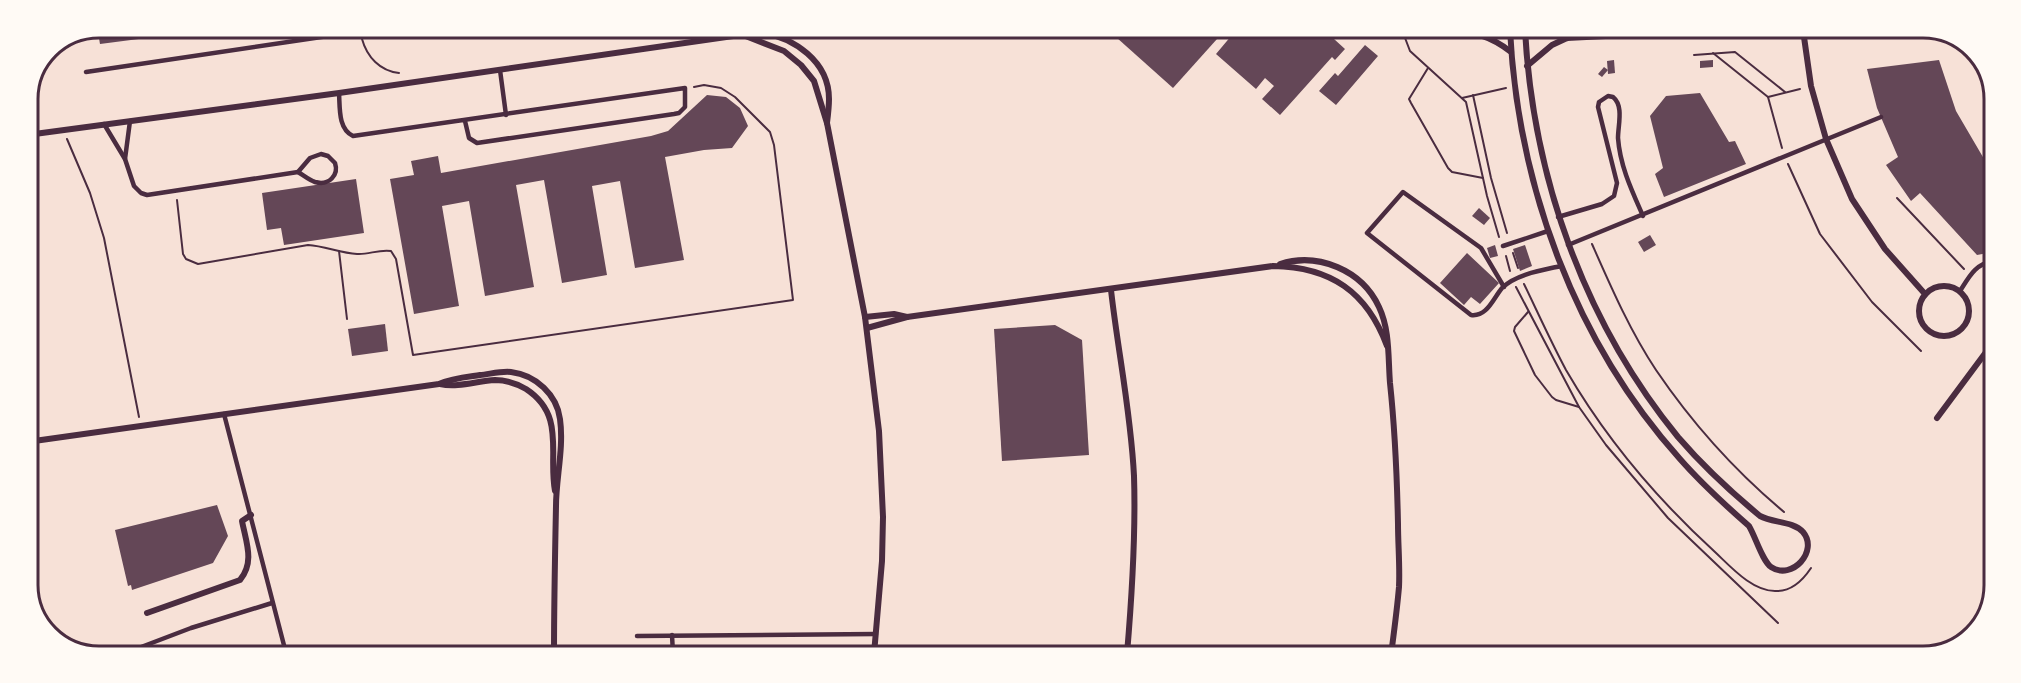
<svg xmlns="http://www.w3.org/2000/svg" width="2021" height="683" font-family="'Times New Roman',serif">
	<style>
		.building { fill: #644757 }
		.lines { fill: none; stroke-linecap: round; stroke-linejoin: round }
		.path { stroke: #4a2c40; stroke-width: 2 }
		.service { stroke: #4a2c40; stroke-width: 4.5 }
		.minor { stroke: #4a2c40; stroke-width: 6 }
		.rim { fill: none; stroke: #4a2c40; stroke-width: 3 }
	</style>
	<rect width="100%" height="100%" fill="#f7e1d7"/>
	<g class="building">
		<path d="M97 27H216V29L100 44Z"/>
		<path d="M1107 29H1226L1173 88Z"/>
		<path d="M1237 29H1308L1313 36 1319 29H1323L1345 49 1335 60 1332 57 1280 115 1262 99 1274 86 1265 78 1256 89 1216 54Z"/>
		<path d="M1365 45 1378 56 1336 105 1319 91 1335 73 1338 76Z"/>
		<path d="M1614 60 1615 73 1608 74 1607 61Z"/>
		<path d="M1713 60V67L1700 68V61Z"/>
		<path d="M1939 60 1956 111 1987 164 1993 170V252L1977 255 1920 193 1911 201 1886 165 1898 157 1877 108 1867 69Z"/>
		<path d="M1604 67 1608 70 1602 77 1598 74Z"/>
		<path d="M1700 93 1729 142 1735 141 1746 164 1664 197 1655 174 1663 168 1650 116 1666 96Z"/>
		<path d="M707 95 726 97 740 108 748 126 732 148 704 150 665 157 684 260 635 268 620 181 592 186 607 275 562 283 544 180 516 185 534 287 485 296 469 201 442 206 459 306 414 314 390 179 414 175 411 161 438 156 441 173 651 136 668 131Z"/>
		<path d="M356 179 364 233 284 245 281 228 267 230 262 193Z"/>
		<path d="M1479 208 1490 218 1484 225 1472 216Z"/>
		<path d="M1650 235 1656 245 1644 252 1638 242Z"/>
		<path d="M1495 245 1498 256 1490 258 1487 248Z"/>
		<path d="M1525 245 1532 266 1520 271 1513 249Z"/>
		<path d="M1467 253 1499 283 1480 304 1471 297 1464 305 1440 283Z"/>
		<path d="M385 324 388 351 352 356 348 329Z"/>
		<path d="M1055 325 1082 340 1089 455 1002 461 994 329Z"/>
		<path d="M217 505 228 536 213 563 132 590 131 585 128 586 115 530Z"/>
	</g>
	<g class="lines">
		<g class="path">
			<path d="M1402 30 1410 51 1466 102 1487 196 1499 237"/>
			<path d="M362 39C367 57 380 71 399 73"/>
			<path d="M1713 53 1768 97 1782 148"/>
			<path d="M1694 55 1735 52 1785 92"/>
			<path d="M1428 68 1409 99 1411 103 1448 168 1452 172 1483 178"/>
			<path d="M1473 95 1491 178 1507 233"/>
			<path d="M1768 97 1800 89"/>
			<path d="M1462 98 1506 88"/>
			<path d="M67 139 90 193 104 238 139 417"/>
			<path d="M1788 164 1820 234 1872 302 1921 351"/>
			<path d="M1897 198 1964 269"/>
			<path d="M177 200 183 254 186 259 198 264 308 245C325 246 340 253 357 254 368 255 379 249 391 251L396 259 413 355 793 300 774 145 770 132 735 97 721 88 704 85 694 87"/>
			<path d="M1592 244C1611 287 1630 331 1656 370 1692 423 1735 471 1784 512"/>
			<path d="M339 251 347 319"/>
			<path d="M1513 253 1518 268"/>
			<path d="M1506 256 1510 271"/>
			<path d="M1524 284C1538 313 1551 342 1566 370 1606 439 1657 499 1715 552 1731 567 1752 591 1775 591 1791 592 1803 580 1811 568"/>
			<path d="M1516 287 1579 407 1606 445 1668 518 1778 623"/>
			<path d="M1528 312 1515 327 1514 331 1535 375 1552 397 1556 400 1579 407"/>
		</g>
		<g class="service">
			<path d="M500 70 506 115"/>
			<path d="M86 72 335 35 367 28"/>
			<path d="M339 93C340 108 338 129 353 136L685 88V107L679 113 674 114 477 143 469 138 465 121"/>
			<path d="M104 124 125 159 134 186 141 193 147 195 298 172"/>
			<path d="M321 154 328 156 335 163C339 175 329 186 315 182 309 180 303 175 298 172L310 158Z"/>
			<path d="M125 159 130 121"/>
			<path d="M1558 217 1602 204 1614 196 1617 183 1598 107 1599 102 1608 96 1613 97C1624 106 1618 125 1618 138 1620 166 1632 191 1643 216"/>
			<path d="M1568 245 1881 117"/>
			<path d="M1503 246 1548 231"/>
			<path d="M1504 287 1481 248 1403 192 1367 233 1471 315C1487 317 1493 299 1502 288 1516 274 1543 270 1561 266"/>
			<path d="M1960 291C1969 277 1975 264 1993 261"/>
			<path d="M224 414 286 653"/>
			<path d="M672 635 673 654"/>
			<path d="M637 636 876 634"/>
			<path d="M128 652 191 628 272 603"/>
		</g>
		<g class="minor">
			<path d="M1447 30C1472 31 1491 36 1511 52"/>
			<path d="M1510 30C1518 186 1575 342 1680 459 1701 483 1725 505 1749 526 1756 538 1762 560 1771 567 1792 581 1819 551 1803 532 1793 521 1773 523 1760 516 1731 492 1703 466 1678 437 1584 322 1533 177 1525 30"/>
			<path d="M1552 30 1567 38"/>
			<path d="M1803 30 1811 86 1826 139 1852 199 1885 249 1925 294"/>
			<path d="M743 35 784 51 801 65 814 81 827 123 865 317 879 431 883 517 882 561 874 654"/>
			<path d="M1527 66 1552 45 1567 38 1721 30"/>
			<path d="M27 135 339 93 761 32C794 38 829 61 829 99 829 107 828 115 827 123"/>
			<path d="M1280 264C1318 252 1362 270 1379 307 1390 330 1388 358 1390 383 1395 430 1397 476 1398 524 1398 544 1400 566 1399 587 1397 610 1394 632 1391 655"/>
			<circle cx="1944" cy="311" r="25"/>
			<path d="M1111 290C1118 352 1131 413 1134 476 1136 536 1132 595 1127 654"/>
			<path d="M865 317 894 314 907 317"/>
			<path d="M867 328 907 317 1273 266C1331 267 1367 292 1387 346"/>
			<path d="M440 384C458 388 477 381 495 380 506 380 517 384 526 389 566 415 548 454 555 491"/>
			<path d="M1937 418 1992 344"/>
			<path d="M27 442 439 384C452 378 466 377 480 375 490 374 501 371 511 372 536 375 557 395 560 419 564 448 556 478 556 506 555 555 554 604 554 653"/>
			<path d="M147 613 240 580C255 562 246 542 242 521L251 515"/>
		</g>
	</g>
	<path d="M0 0H2021V683H0ZM99 38H1923A61 61 0 0 1 1984 99V585A61 61 0 0 1 1923 646H99A61 61 0 0 1 38 585V99A61 61 0 0 1 99 38Z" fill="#fffaf5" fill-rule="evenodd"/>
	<path class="rim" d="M99 38H1923A61 61 0 0 1 1984 99V585A61 61 0 0 1 1923 646H99A61 61 0 0 1 38 585V99A61 61 0 0 1 99 38Z"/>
</svg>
